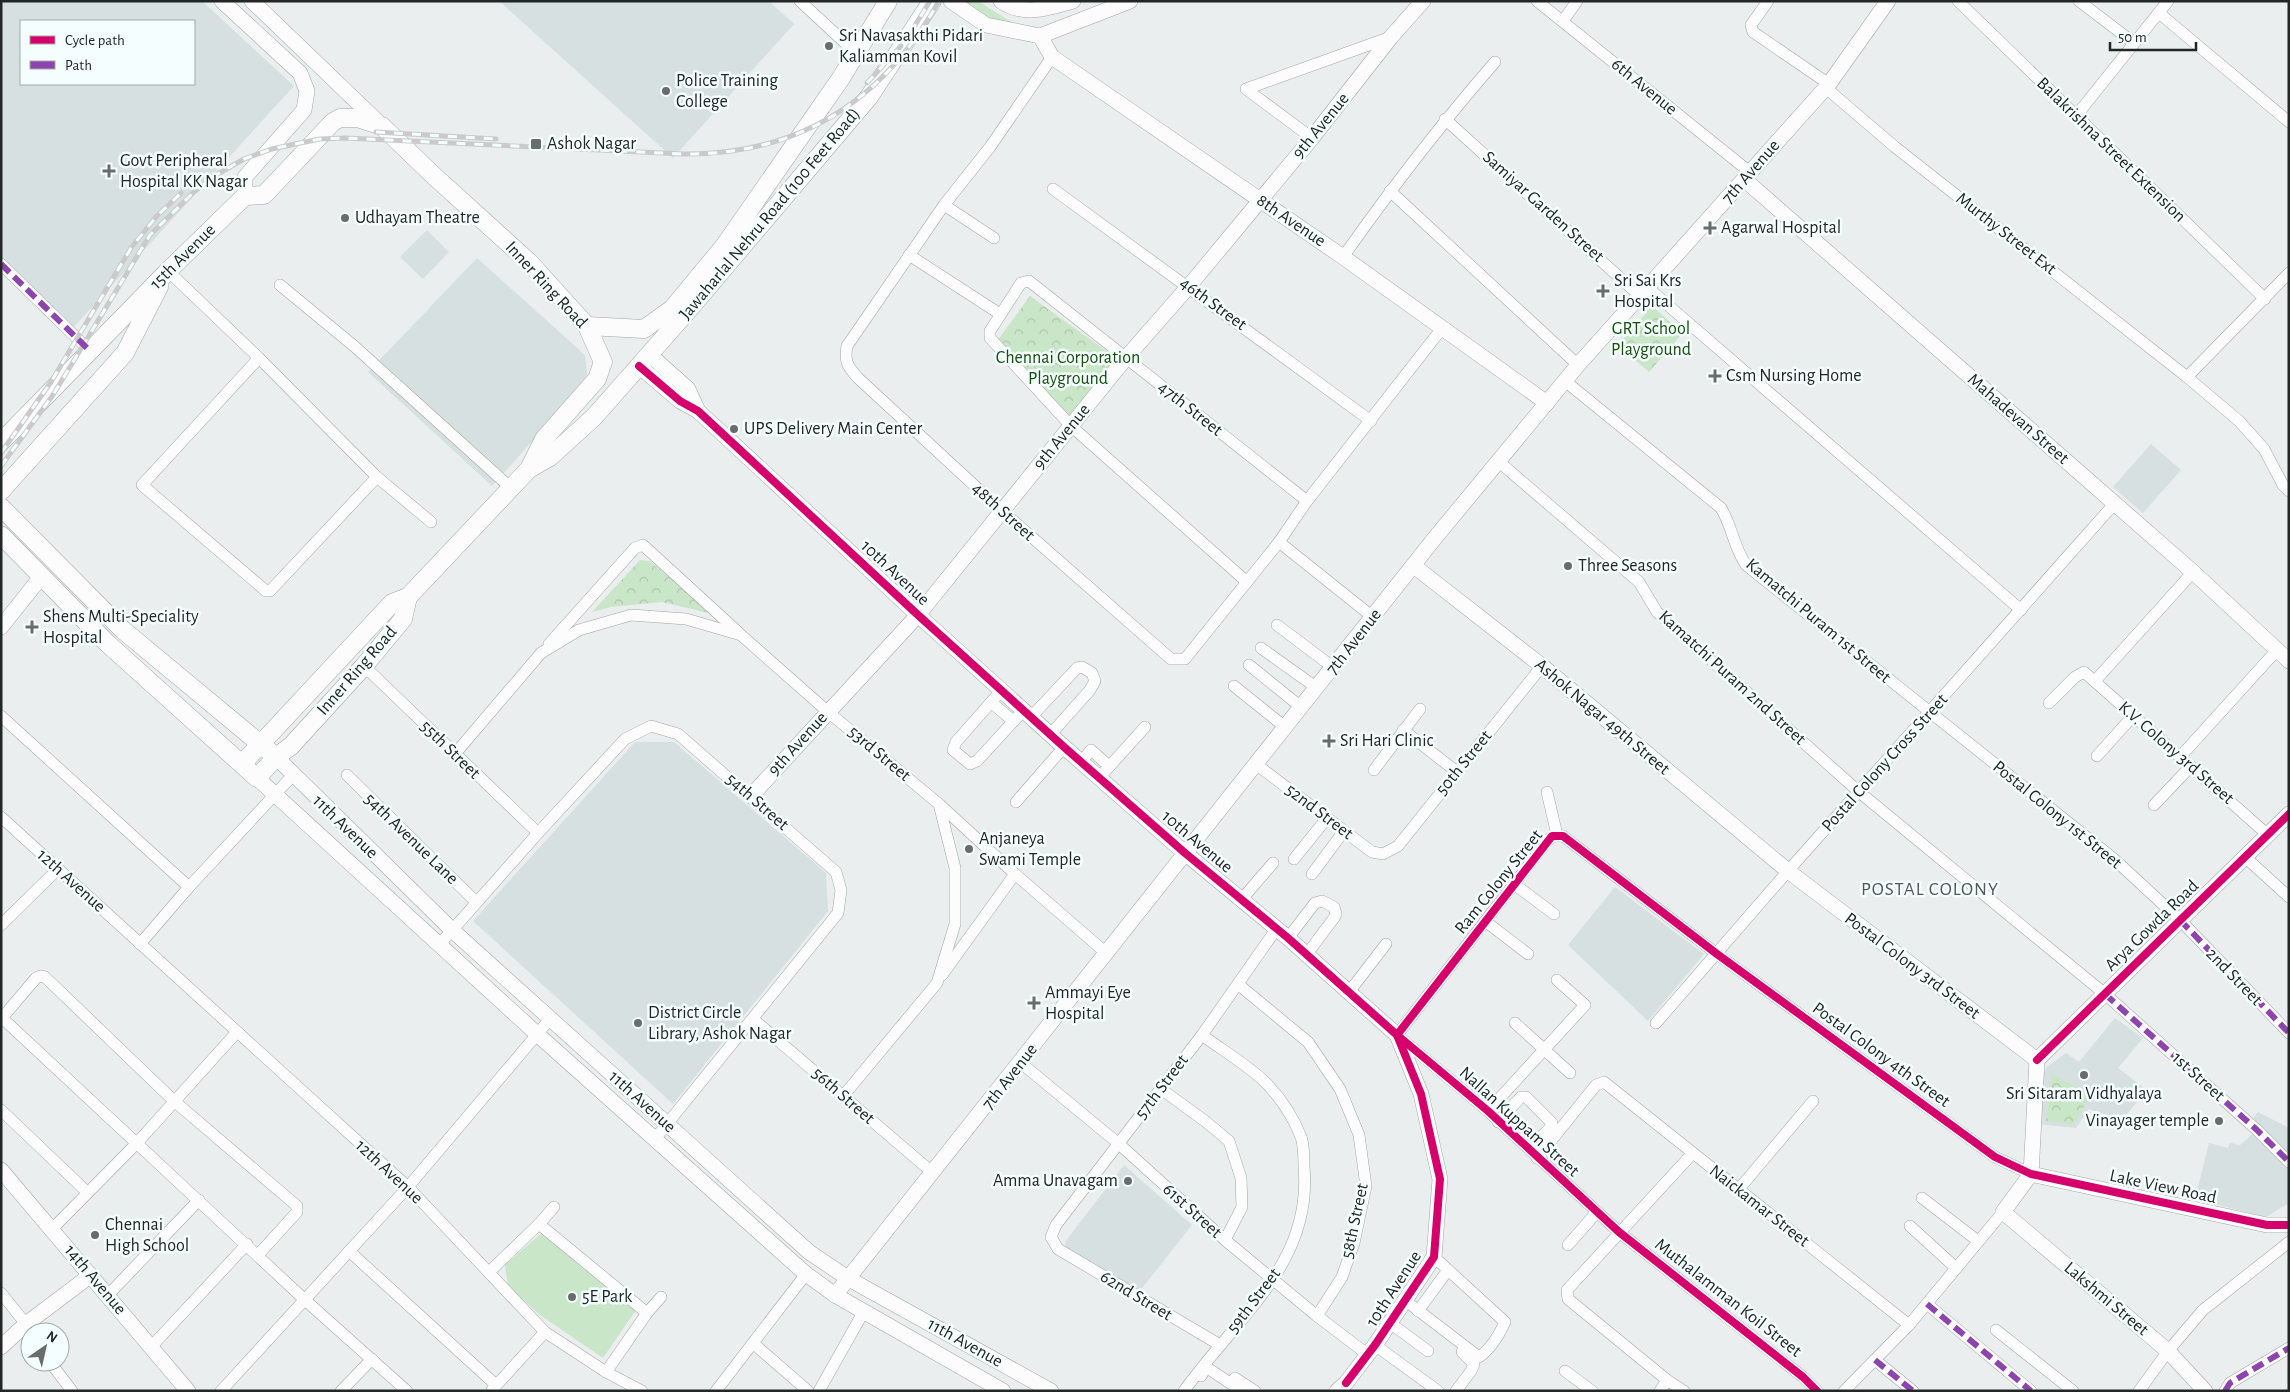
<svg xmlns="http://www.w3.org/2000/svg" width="2290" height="1392" font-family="'Alegreya Sans',sans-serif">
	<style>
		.built { fill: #d6e0e0; fill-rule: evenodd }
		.grass { fill: #cae6c8 }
		.park { fill: url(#park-crowns) }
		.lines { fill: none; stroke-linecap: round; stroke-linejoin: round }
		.street-casing { stroke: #a4a6a6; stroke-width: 12 }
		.secondary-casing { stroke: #a4a6a6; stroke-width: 16 }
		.primary-casing { stroke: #a4a6a6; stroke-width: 19 }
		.street { stroke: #fcfcfc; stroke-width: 11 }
		.secondary { stroke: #fcfcfc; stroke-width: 15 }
		.primary { stroke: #fcfcfc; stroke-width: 18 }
		.rail-casing { stroke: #cacaca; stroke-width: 5 }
		.rail { stroke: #f5fefe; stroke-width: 3; stroke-dasharray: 9; stroke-linecap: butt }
		.quiet { stroke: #8e44ad; stroke-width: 6; stroke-dasharray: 12 6; stroke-linecap: butt }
		.cycleway-casing { stroke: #f5fefe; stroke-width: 11 }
		.cycleway { stroke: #d6006c; stroke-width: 8 }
		.poi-dot { fill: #696c6c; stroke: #f5fefe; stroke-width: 2 }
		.labels { text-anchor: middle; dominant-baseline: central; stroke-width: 5; stroke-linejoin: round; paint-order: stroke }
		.poi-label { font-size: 18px; fill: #232626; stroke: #f5fefe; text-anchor: start }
		.street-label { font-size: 18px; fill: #232626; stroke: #f5fefe }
		.park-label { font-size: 18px; fill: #174d0e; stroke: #f5fefe }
		.neighbourhood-label { font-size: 19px; letter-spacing: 1px; fill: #515959; stroke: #f5fefe }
	</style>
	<defs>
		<pattern id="park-crowns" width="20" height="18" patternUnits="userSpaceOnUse" patternTransform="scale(1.25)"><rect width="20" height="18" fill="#cae6c8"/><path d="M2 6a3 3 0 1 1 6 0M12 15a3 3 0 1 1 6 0" fill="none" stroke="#adc5ac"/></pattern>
	</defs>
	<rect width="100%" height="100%" fill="#eaeeee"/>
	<g class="built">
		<path d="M1 1H202L294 86 74 327 1 256ZM21 21H194V84H21Z"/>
		<path d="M499 1H769L794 24 673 158Z"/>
		<path d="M427 230 449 252 423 279 400 257Z"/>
		<path d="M477 258 585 355 587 373 582 386 492 486 368 372Z"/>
		<path d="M2151 444 2181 470 2143 513 2113 487Z"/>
		<path d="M635 742H674L826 873 828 911 673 1104 473 921Z"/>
		<path d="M1615 887 1704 954 1648 1021 1568 945Z"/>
		<path d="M2115 1018 2143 1038 2118 1068 2147 1090 2122 1120 2089 1109 2076 1128 2037 1124 2044 1072 2047 1067 2066 1053 2079 1062Z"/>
		<path d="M2258 1112 2289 1128V1156L2253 1118Z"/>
		<path d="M2257 1130 2289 1164V1203L2266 1217 2195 1199 2209 1143 2228 1148 2230 1143 2240 1145Z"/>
		<path d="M1124 1165 1192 1225 1139 1292 1066 1250 1065 1242Z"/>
	</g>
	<g class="grass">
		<path d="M955 1H978L1019 27 995 28Z"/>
		<path d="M545 1230 638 1307 603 1358 540 1315 508 1286 505 1265Z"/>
	</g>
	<g class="park">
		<path d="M1030 296 1123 363 1073 422 992 348Z"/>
		<path d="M1652 306 1683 333 1649 372 1618 345Z"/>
		<path d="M640 560 650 561 713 614 662 602 611 607 592 612Z"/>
		<path d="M2052 1075 2091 1094 2074 1125 2046 1121Z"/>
	</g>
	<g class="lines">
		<defs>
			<g id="street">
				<path d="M800 1 856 53"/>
				<path d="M1537 1 1751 173"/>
				<path d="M1768 1 1751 25 1753 32 1829 84"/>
				<path d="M1958 1 2265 299"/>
				<path d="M2079 1 2134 43"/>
				<path d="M2159 13 2289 122"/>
				<path d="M1563 21 1577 1"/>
				<path d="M1052 57 990 147 944 205 847 346C844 362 848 367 858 378L1002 511 1171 659H1185L1279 542 1307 501 1443 327"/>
				<path d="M1826 88 1895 147 2187 377 2239 421 2264 449 2283 485 2289 491"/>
				<path d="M2076 116 2168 1"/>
				<path d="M1445 119 1640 296"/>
				<path d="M1312 138 1246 89 1391 37"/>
				<path d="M1053 189 1371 421"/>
				<path d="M1390 191 1578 365"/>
				<path d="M944 205 994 238"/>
				<path d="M909 255 1000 314"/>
				<path d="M1343 257C1391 189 1441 124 1495 62"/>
				<path d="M1 264 90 351"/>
				<path d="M168 271 259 358 377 477 431 522"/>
				<path d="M280 285 354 346 512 489"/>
				<path d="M1648 288 2021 610"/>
				<path d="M259 358 142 485 266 591H270L377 477"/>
				<path d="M2187 377 2289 273"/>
				<path d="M1565 381 1721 508C1732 526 1734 548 1746 565L2114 859 2180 920 2289 1033"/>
				<path d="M1498 461 1639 582 1657 612 1858 791 2105 994 2257 1130 2289 1162"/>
				<path d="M1279 542 1374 618"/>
				<path d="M1247 582 1071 426 990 338V331L1021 283 1029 281 1307 501"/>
				<path d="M1277 625 1334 668"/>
				<path d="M549 644 635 548 643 545 738 632"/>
				<path d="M1261 648 1317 688"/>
				<path d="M1249 665 1301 707"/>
				<path d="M364 666 538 833"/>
				<path d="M2095 681 2193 572"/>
				<path d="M1234 686 1285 727"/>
				<path d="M1001 691 956 742 953 750 970 764 977 761 1023 711"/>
				<path d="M991 702 1013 721"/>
				<path d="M2049 703 2075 677 2084 672 2268 835"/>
				<path d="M1 716 189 887"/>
				<path d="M1031 717 1077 668 1082 667 1092 673 1095 681 1090 690 1050 735"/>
				<path d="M1403 730 1457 772"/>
				<path d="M454 755 541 653 579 630 631 615 686 619 741 635 827 711 939 804 955 868V924L937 983 844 1095"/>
				<path d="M2097 756 2133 716"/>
				<path d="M2180 757 2277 650"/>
				<path d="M1081 762 1091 750 1109 766"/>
				<path d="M1257 765 1372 852 1383 854 1398 846 1542 666"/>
				<path d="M1374 770 1420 709"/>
				<path d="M347 775 476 902"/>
				<path d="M1099 778 1145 727"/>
				<path d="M1547 792 1557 835"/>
				<path d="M1016 802 1064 747"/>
				<path d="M939 804 1015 874 942 975"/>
				<path d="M2154 805 2191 766"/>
				<path d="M1 817 408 1187 545 1332 606 1372 642 1391"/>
				<path d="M2245 857 2289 897"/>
				<path d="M1294 859 1327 818"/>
				<path d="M1015 874 1105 952"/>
				<path d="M1312 874 1344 831"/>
				<path d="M1514 884 1554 914"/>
				<path d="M1242 899 1273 863"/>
				<path d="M1485 921 1528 954"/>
				<path d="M1 925 58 869"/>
				<path d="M1288 938 1315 903 1322 901 1334 907 1336 914 1334 918 1307 954"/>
				<path d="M140 944 189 887 293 775"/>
				<path d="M440 944 538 833 625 739 651 726 678 734 836 872 841 890 838 913 654 1140"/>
				<path d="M1239 985 1308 1042 1340 1089 1359 1135 1366 1186 1354 1243 1342 1277 1317 1316"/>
				<path d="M1349 992 1386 944"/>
				<path d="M1 1017 305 1300 407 1391"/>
				<path d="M2 1018 36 978 40 976 45 977 174 1101 297 1206V1212L258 1255"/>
				<path d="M753 1019 933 1173"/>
				<path d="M1515 1023 1570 1073"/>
				<path d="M1656 1023 1788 871 2115 503"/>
				<path d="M1021 1063 1119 1144 1225 1240 1317 1316 1367 1354"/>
				<path d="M1161 1089 1205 1121 1229 1141 1241 1178 1242 1207 1225 1240"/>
				<path d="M1 1110 87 1192"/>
				<path d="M1488 1111 1585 1005 1557 980"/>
				<path d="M1498 1122 1521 1097H1526L1552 1123 1551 1127 1536 1142 1543 1150"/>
				<path d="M1537 1158 1596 1085 1604 1082 1909 1325"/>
				<path d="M1739 1189 1813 1101"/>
				<path d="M1922 1198 1978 1241"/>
				<path d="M539 1224 554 1207"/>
				<path d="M1910 1226 1956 1268"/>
				<path d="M52 1229 137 1143 237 1032"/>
				<path d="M1568 1245 1597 1212"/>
				<path d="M349 1251 496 1385"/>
				<path d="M489 1272 539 1224 647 1313 606 1372"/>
				<path d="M1 1293 26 1324"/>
				<path d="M108 1295 199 1200"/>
				<path d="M1406 1301 1479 1357C1491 1349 1499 1335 1505 1322L1434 1257"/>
				<path d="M1927 1304 2031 1391"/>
				<path d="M1418 1311 1448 1270"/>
				<path d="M647 1313 661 1297"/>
				<path d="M1390 1323 1428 1351"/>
				<path d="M1996 1330 2073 1391"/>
				<path d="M754 1344 808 1391"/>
				<path d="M1220 1345 1058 1249 1051 1237 1056 1225 1202 1035 1277 928"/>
				<path d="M1375 1345 1438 1391"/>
				<path d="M151 1347 247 1244"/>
				<path d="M1875 1360 1913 1391"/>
				<path d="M50 1362 72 1391"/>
				<path d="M1565 1371 1592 1391"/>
				<path d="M1201 1376 1206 1367 1242 1391"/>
				<path d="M1235 1378 1255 1391"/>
				<path d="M492 1390 545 1332"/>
				<path d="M221 1391 408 1187 550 1019"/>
				<path d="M341 1391 372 1359"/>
				<path d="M716 1391 806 1274"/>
				<path d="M819 1391 864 1311"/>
				<path d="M1184 1391C1235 1319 1313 1264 1304 1167 1304 1157 1304 1145 1301 1137 1294 1119 1281 1099 1268 1085 1250 1066 1223 1051 1202 1035"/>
				<path d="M1456 1391 1471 1371 1474 1364 1462 1352"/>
				<path d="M1660 1391 1667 1380"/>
				<path d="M1684 1391 1667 1380 1568 1299 1567 1290 1692 1154"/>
				<path d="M1817 1391 1803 1377 1619 1232 1488 1111 1397 1035 1549 839 1557 835 1563 836 1717 954 1995 1157 2031 1174"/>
				<path d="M1844 1391 1909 1325 2003 1212"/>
				<path d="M2139 1391 2168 1351 2203 1310 2289 1242"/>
				<path d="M2225 1391 2230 1383 2289 1348"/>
			</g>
			<g id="secondary">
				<path d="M222 1 300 73 307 91 304 110 245 177V196"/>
				<path d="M252 1 382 126"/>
				<path d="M951 1 986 25 1040 36 1130 1"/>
				<path d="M1001 1C1024 17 1049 8 1073 1"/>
				<path d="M1040 36 1052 57 1343 257 1547 403"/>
				<path d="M1745 180 2193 572 2289 661"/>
				<path d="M650 355 688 389 698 411"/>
				<path d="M639 366 680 401 698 411 918 615 1064 747 1185 853 1288 938 1397 1035 1421 1094 1440 1179 1434 1257 1375 1345 1346 1383 1337 1391"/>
				<path d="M1414 566 1542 666 1788 871 2037 1060"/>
				<path d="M1 627 41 577"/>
				<path d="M276 757 452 930 809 1252 849 1279 1051 1391"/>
				<path d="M257 778 537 1034 806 1274 835 1295 1003 1391"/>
				<path d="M751 796 918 615 1125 359 1189 286 1312 138 1391 37 1423 1"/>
				<path d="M2037 1060 2031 1174 2003 1212 2168 1351 2205 1391"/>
				<path d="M2037 1060 2289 814"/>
				<path d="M1 1170 188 1391"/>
				<path d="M2031 1174 2267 1225H2289"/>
				<path d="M835 1295 1434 539 1578 365 1829 84 1888 1"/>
				<path d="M1 1347 26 1324 91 1275"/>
			</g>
			<g id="primary">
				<path d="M587 326 644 329 672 309 725 245 841 78 888 1"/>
				<path d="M1 442 168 271 245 196 264 195 333 122 340 118H357L382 126 433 175 530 263 587 326 603 362 597 379 544 439 529 469 408 597 403 619 364 666 291 746 276 757 257 778 108 644 1 535"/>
				<path d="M529 469 550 457 594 417 691 307 869 97 932 1"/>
				<path d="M1 491 125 353 159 287"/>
				<path d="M1 507 123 630 276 757"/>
				<path d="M242 764 392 603 408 597"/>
			</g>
		</defs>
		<use href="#street" class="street-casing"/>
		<use href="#secondary" class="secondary-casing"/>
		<use href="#primary" class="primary-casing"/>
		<use href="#street" class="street"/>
		<use href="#secondary" class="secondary"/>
		<use href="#primary" class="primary"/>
		<defs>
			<g id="rail">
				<path d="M911 32 930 1"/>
				<path d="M867 83 901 46"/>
				<path d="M376 132 496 139"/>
				<path d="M1 453 51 382 131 248 156 217 181 193"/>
				<path d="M1 466 53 395 150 235 195 191 216 175 244 159 272 149 300 143 320 139 345 138 683 154C800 155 883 101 939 1"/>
			</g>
		</defs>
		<use href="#rail" class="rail-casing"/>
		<use href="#rail" class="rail"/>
		<g class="quiet">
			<path d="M1 264 90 351"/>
			<path d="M2180 920 2289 1033"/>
			<path d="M2105 994 2257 1130 2289 1162"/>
			<path d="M1927 1304 2031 1391"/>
			<path d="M1875 1360 1913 1391"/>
			<path d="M2225 1391 2230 1383 2289 1348"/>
		</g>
		<defs>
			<g id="cycleway">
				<path d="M639 366 680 401 698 411 918 615 1064 747 1185 853 1288 938 1397 1035 1421 1094 1440 1179 1434 1257 1375 1345 1346 1383"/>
				<path d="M2037 1060 2289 814"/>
				<path d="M1817 1391 1803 1377 1619 1232 1488 1111 1397 1035 1552 836H1563L1717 954 1995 1157 2031 1174 2267 1225H2289"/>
			</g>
		</defs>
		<use href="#cycleway" class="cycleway-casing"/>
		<use href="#cycleway" class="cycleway"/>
	</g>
	<g class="poi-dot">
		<circle cx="829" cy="46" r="5"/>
		<circle cx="666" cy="91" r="5"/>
		<rect x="530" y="138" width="12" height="12" rx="2.5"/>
		<path d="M106.5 163.5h5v5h5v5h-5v5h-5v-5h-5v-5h5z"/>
		<circle cx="345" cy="218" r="5"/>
		<path d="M1707.5 220.5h5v5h5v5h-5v5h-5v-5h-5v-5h5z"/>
		<path d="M1600.5 283.5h5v5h5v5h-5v5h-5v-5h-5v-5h5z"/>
		<path d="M1712.5 368.5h5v5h5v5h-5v5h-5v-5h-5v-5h5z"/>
		<circle cx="734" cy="429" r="5"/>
		<circle cx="1568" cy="566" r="5"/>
		<path d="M29.5 619.5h5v5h5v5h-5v5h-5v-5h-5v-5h5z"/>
		<path d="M1326.5 733.5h5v5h5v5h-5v5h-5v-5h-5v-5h5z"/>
		<circle cx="969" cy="849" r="5"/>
		<path d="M1031.5 995.5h5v5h5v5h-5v5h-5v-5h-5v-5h5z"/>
		<circle cx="638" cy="1023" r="5"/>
		<circle cx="2084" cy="1075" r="5"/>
		<circle cx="2219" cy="1121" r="5"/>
		<circle cx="1128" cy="1181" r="5"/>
		<circle cx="95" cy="1235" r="5"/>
		<circle cx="572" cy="1297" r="5"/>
	</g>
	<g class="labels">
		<g class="poi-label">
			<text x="839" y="36">Sri Navasakthi Pidari<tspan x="839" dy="21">Kaliamman Kovil</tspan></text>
			<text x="676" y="81">Police Training<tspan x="676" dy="21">College</tspan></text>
			<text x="547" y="144">Ashok Nagar</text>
			<text x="120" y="161">Govt Peripheral<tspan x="120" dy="21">Hospital KK Nagar</tspan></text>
			<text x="355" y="218">Udhayam Theatre</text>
			<text x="1721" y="228">Agarwal Hospital</text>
			<text x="1614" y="281">Sri Sai Krs<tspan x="1614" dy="21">Hospital</tspan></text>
			<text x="1726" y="376">Csm Nursing Home</text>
			<text x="744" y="429">UPS Delivery Main Center</text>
			<text x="1578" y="566">Three Seasons</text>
			<text x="43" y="617">Shens Multi-Speciality<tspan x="43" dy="21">Hospital</tspan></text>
			<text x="1340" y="741">Sri Hari Clinic</text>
			<text x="979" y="839">Anjaneya<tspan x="979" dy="21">Swami Temple</tspan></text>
			<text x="1045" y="993">Ammayi Eye<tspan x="1045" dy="21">Hospital</tspan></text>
			<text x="648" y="1013">District Circle<tspan x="648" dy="21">Library, Ashok Nagar</tspan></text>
			<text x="2084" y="1094" text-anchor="middle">Sri Sitaram Vidhyalaya</text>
			<text x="2209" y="1121" text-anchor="end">Vinayager temple</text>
			<text x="1118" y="1181" text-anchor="end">Amma Unavagam</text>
			<text x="105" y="1225">Chennai<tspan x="105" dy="21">High School</tspan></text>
			<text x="582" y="1297">5E Park</text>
		</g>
		<g class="street-label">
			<text transform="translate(1644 87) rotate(39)">6th Avenue</text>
			<text transform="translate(1321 126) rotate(-51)">9th Avenue</text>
			<text transform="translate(2111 150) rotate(44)">Balakrishna Street Extension</text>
			<text transform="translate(1751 172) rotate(-49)">7th Avenue</text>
			<text transform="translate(1543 207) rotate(42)">Samiyar Garden Street</text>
			<text transform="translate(770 214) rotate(-50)">Jawaharlal Nehru Road (100 Feet Road)</text>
			<text transform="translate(1291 221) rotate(34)">8th Avenue</text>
			<text transform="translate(2006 234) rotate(38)">Murthy Street Ext</text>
			<text transform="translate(183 257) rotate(-45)">15th Avenue</text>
			<text transform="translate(546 285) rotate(47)">Inner Ring Road</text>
			<text transform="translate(1213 304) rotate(36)">46th Street</text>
			<text transform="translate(1190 409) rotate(38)">47th Street</text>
			<text transform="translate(2018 419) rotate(41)">Mahadevan Street</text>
			<text transform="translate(1062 437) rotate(-51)">9th Avenue</text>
			<text transform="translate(1003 512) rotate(42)">48th Street</text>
			<text transform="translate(895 573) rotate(43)">10th Avenue</text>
			<text transform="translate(1818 621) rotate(40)">Kamatchi Puram 1st Street</text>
			<text transform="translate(1354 642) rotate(-52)">7th Avenue</text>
			<text transform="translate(357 671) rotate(-49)">Inner Ring Road</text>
			<text transform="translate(1732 678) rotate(42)">Kamatchi Puram 2nd Street</text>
			<text transform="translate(1602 717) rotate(40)">Ashok Nagar 49th Street</text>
			<text transform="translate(798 744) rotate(-48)">9th Avenue</text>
			<text transform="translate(450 750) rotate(44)">55th Street</text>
			<text transform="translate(2176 753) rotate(41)">K.V. Colony 3rd Street</text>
			<text transform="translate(879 754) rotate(40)">53rd Street</text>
			<text transform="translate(1464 763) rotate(-51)">50th Street</text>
			<text transform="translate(1885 763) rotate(-48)">Postal Colony Cross Street</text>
			<text transform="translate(757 802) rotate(41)">54th Street</text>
			<text transform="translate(1319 812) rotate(37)">52nd Street</text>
			<text transform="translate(2057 815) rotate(39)">Postal Colony 1st Street</text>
			<text transform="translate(345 827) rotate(44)">11th Avenue</text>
			<text transform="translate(411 839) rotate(44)">54th Avenue Lane</text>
			<text transform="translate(1197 842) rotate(40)">10th Avenue</text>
			<text transform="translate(71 881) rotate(42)">12th Avenue</text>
			<text transform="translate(1499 882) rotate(-51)">Ram Colony Street</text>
			<text transform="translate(2152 926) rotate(-44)">Arya Gowda Road</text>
			<text transform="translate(1912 966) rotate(37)">Postal Colony 3rd Street</text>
			<text transform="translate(2234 977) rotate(46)">2nd Street</text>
			<text transform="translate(1881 1055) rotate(36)">Postal Colony 4th Street</text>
			<text transform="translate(1010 1077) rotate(-52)">7th Avenue</text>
			<text transform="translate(2198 1077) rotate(42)">1st Street</text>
			<text transform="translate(1162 1087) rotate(-53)">57th Street</text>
			<text transform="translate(843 1096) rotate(41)">56th Street</text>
			<text transform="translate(642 1102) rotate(42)">11th Avenue</text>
			<text transform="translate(1519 1122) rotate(42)">Nallan Kuppam Street</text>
			<text transform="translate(389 1172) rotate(43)">12th Avenue</text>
			<text transform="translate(2163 1187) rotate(12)">Lake View Road</text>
			<text transform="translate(1759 1206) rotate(38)">Naickamar Street</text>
			<text transform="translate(1192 1211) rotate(42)">61st Street</text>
			<text transform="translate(1355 1221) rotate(-78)">58th Street</text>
			<text transform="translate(95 1280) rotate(50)">14th Avenue</text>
			<text transform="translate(1394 1289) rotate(-57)">10th Avenue</text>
			<text transform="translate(1136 1296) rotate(31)">62nd Street</text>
			<text transform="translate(1728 1298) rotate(38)">Muthalamman Koil Street</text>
			<text transform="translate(2106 1299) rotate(40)">Lakshmi Street</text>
			<text transform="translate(1254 1301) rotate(-53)">59th Street</text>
			<text transform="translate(965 1343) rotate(29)">11th Avenue</text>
		</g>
		<g class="park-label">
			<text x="1651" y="329">GRT School<tspan x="1651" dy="21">Playground</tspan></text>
			<text x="1068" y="358">Chennai Corporation<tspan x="1068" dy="21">Playground</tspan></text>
		</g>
		<g class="neighbourhood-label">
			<text x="1930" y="889">POSTAL COLONY</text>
		</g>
	</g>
	<rect width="2290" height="1392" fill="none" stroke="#232626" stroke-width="5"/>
	<rect x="20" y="20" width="175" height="65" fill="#f5fefe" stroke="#a1a8a8"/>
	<rect x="30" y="36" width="25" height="8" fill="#d6006c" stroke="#a1a8a8"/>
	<text x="65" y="45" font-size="15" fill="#232626">Cycle path</text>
	<rect x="30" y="61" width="25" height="8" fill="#8e44ad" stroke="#a1a8a8"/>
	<text x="65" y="70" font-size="15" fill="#232626">Path</text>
	<g transform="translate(45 1347) rotate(34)"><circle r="24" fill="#f5fefe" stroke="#a1a8a8"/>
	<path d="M0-4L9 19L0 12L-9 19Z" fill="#696c6c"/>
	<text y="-8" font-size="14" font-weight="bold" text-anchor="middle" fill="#232626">N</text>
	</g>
	<path d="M2110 42v8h86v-8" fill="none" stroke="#232626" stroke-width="2.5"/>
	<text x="2118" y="42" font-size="15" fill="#232626" stroke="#f5fefe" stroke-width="4" paint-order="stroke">50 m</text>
</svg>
